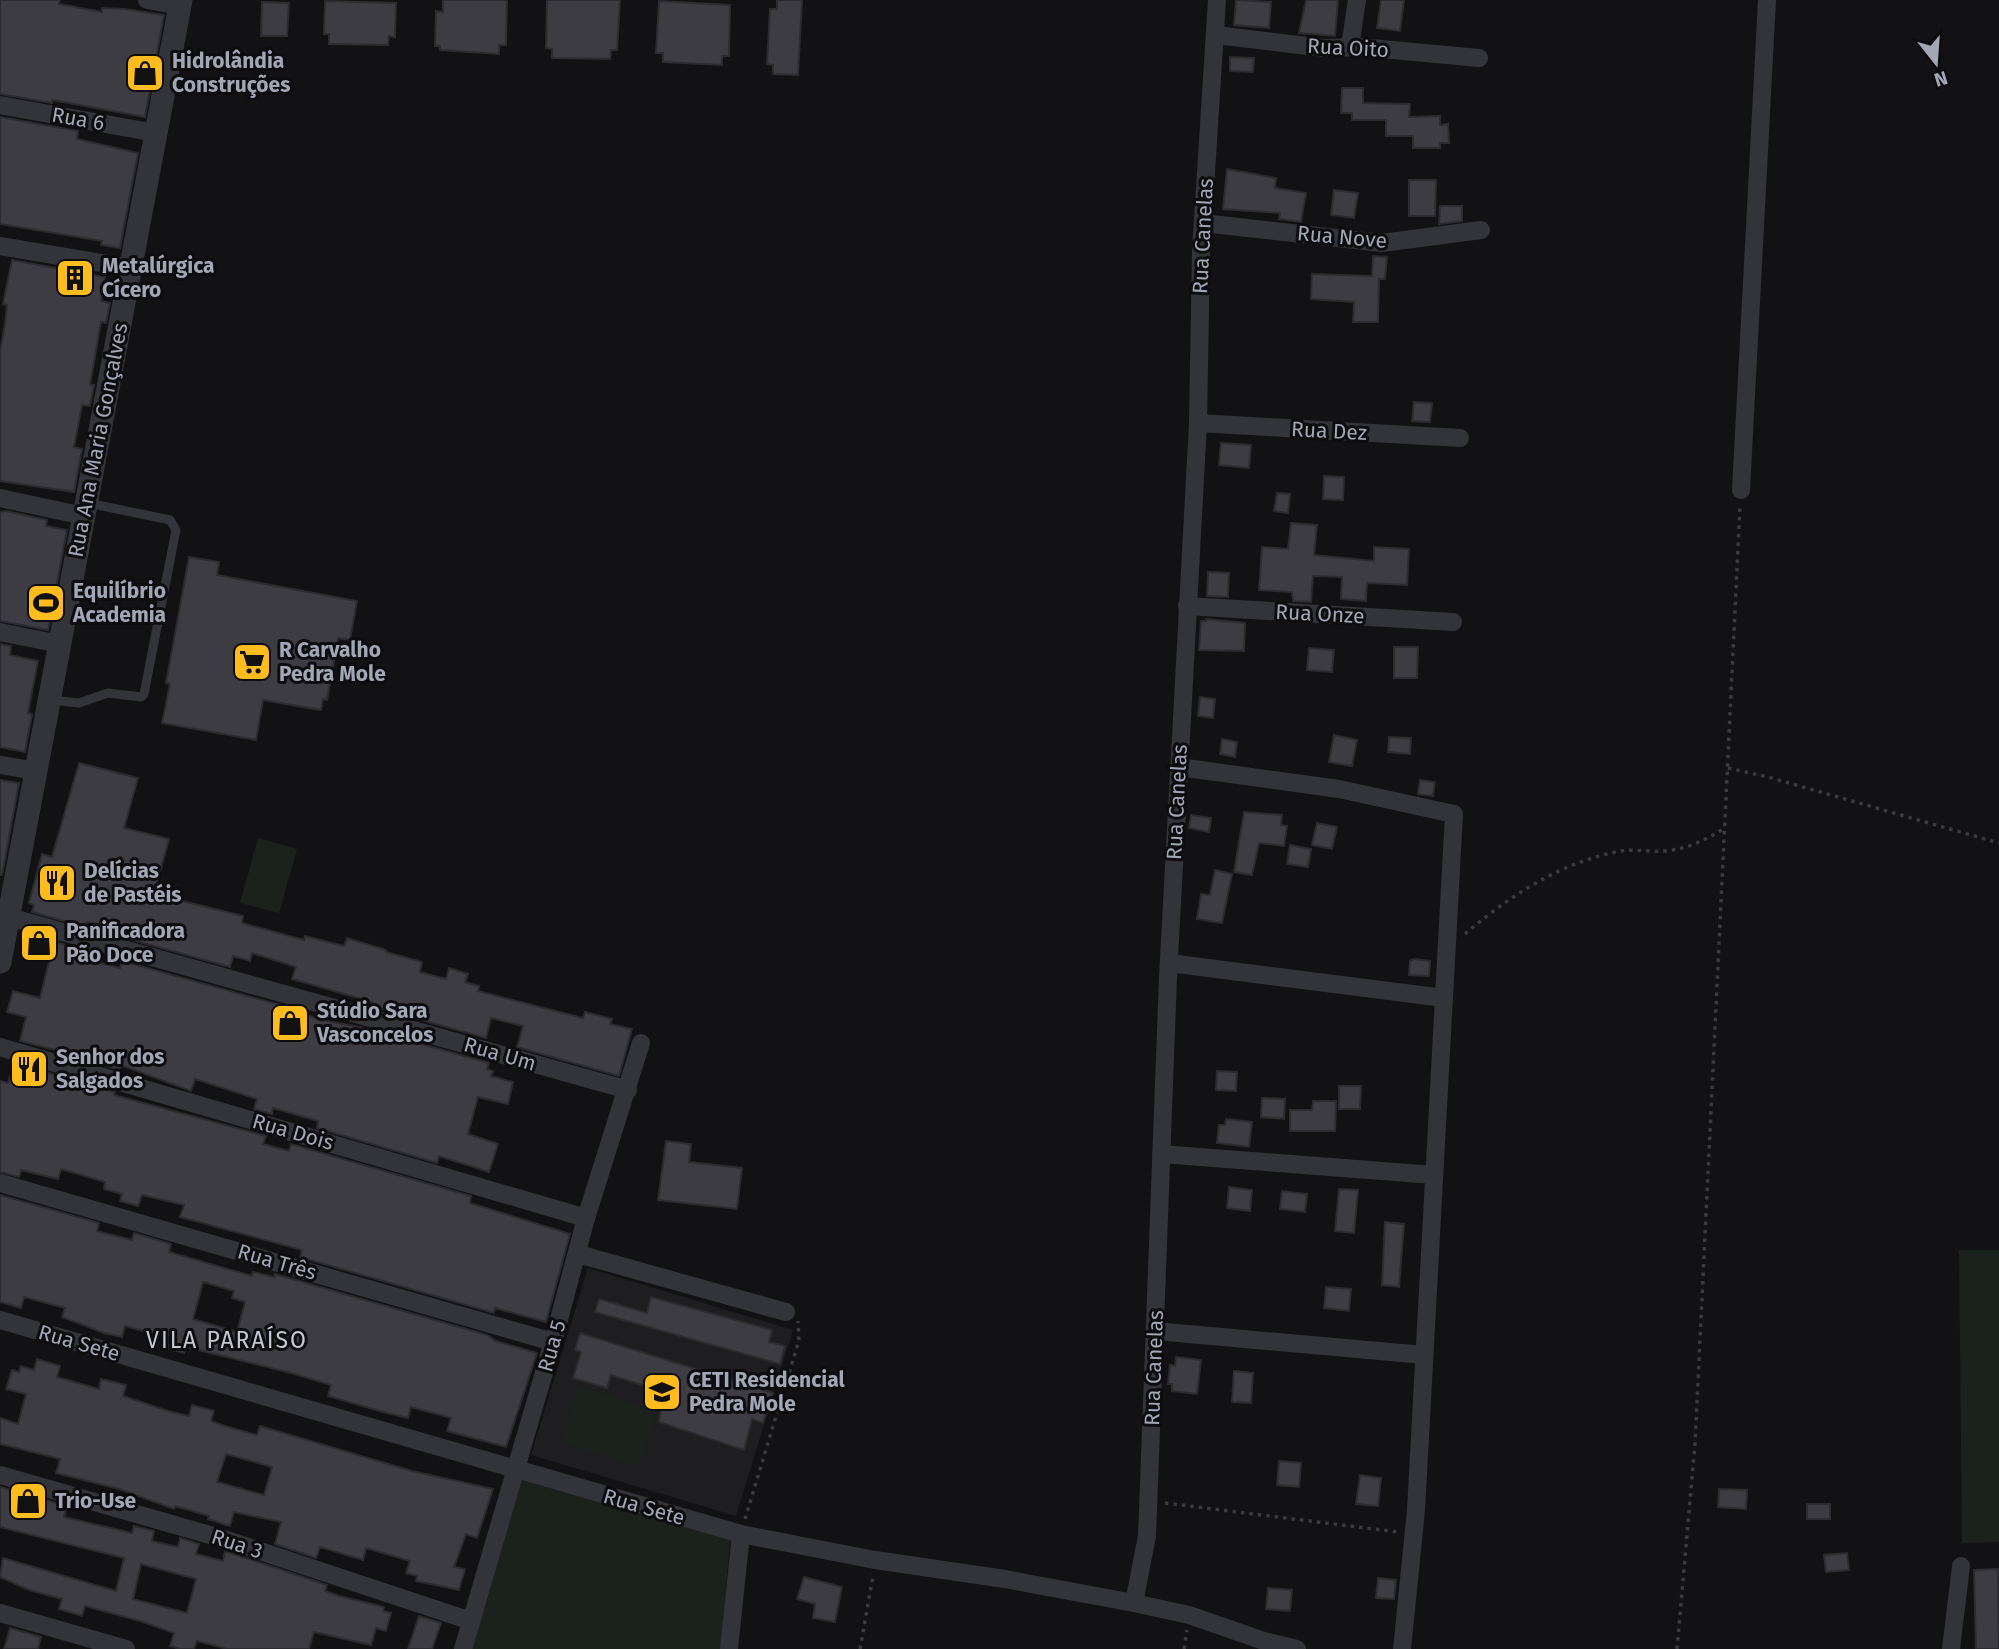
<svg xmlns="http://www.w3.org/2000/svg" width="1999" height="1649" font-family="'Fira Sans',sans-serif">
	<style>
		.built { fill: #1e1e21 }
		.green { fill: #1a221b }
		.building { fill: #3c3c42; stroke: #2c2c30; stroke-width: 2; fill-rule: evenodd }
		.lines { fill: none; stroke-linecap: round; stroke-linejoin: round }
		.path { stroke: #393b40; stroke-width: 3.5; stroke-dasharray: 3.5 5; stroke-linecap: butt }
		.service { stroke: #333439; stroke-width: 9 }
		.minor { stroke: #333439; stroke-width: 18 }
		.tertiary { stroke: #333439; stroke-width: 23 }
		.labels { text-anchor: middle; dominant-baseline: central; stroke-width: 6; stroke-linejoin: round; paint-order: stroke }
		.street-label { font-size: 21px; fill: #a2a7b6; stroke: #0d0d0f }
		.poi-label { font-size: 21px; font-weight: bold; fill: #a2a7b6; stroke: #0d0d0f; text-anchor: start }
		.neighbourhood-label { font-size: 23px; letter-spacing: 2px; fill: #c3c7d1; stroke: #0d0d0f }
	</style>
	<rect width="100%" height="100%" fill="#121214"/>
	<path class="built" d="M588 1268 793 1330 736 1516 531 1455Z"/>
	<g class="green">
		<path d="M258 838 297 849 279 913 240 903Z"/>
		<path d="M1959 1250H1999V1542L1962 1543Z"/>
		<path d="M579 1386 657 1411 639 1467 561 1442Z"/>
		<path d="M519 1479 730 1540 721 1649H469Z"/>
	</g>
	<g class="building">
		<path d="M0 0H60L59 4 102 12V8L125 9 164 15 145 117 52 100V103L0 94Z"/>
		<path d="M443 0H507L506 45H499V54L440 50V46H435L436 11 443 12Z"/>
		<path d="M547 0H620L617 50H611L610 59 552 58V49L546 48Z"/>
		<path d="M777 0H802L798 75 773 74V65L767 64 770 9H777Z"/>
		<path d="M1236 0 1271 2 1269 28 1234 25Z"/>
		<path d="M1306 0H1338L1335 36 1299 33Z"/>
		<path d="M1381 0H1404L1400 31 1377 28Z"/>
		<path d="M325 1 396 3 395 37 389 36 388 45 329 44V34H324Z"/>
		<path d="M659 1 730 5 729 56H722V65L663 62V53H656Z"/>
		<path d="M262 2 289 3 287 36H261Z"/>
		<path d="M1230 57 1254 58 1253 72 1230 71Z"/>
		<path d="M1342 88H1363V103L1410 104 1409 117 1440 116V125L1448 124 1449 143H1440V148H1413V136H1386V120H1352V113H1341Z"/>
		<path d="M0 117 78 131 77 139 138 153 120 248 101 245 102 241 0 224Z"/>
		<path d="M1227 169 1276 178 1275 188 1306 193 1301 222 1279 219 1280 213 1223 209Z"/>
		<path d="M1409 180H1436L1435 216H1409Z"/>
		<path d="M1334 190 1358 193 1354 218 1331 215Z"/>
		<path d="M1440 206H1462V221L1439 224Z"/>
		<path d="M1373 256 1387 257 1385 279H1379L1378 322H1353L1354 302 1311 299 1312 274 1372 276Z"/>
		<path d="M12 260 105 277 101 301 110 303 106 323 101 322 90 385H94L90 406 82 405 74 447 82 449 74 492 0 481V352L5 324 7 305 3 304Z"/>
		<path d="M1414 402 1432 403 1430 422 1412 421Z"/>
		<path d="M1221 443 1251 445 1249 468 1219 465Z"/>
		<path d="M1324 476 1344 477 1343 500 1323 499Z"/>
		<path d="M1277 493 1290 494 1288 513 1274 511Z"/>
		<path d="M6 511 47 520 46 526 67 530 48 630 0 621V512Z"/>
		<path d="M1291 523 1317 525 1314 555 1374 561V547L1409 549 1407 585 1367 583 1366 601 1341 599 1342 577 1313 576 1311 602 1293 601 1292 592 1259 590 1262 547 1288 549Z"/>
		<path d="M189 557 219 562 217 575 357 601 350 640 338 638 327 700 323 699 321 710 263 700 256 740 162 723 170 684 166 683Z"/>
		<path d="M1208 572 1229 573 1228 597 1207 596Z"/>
		<path d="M1206 619 1245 623 1244 651 1199 650 1201 621H1206Z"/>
		<path d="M0 644 11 646 10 655 38 661 28 713 32 714 25 752 0 747Z"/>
		<path d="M1394 647H1418L1417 678H1394Z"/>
		<path d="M1309 648 1334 650 1332 672 1307 670Z"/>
		<path d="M1200 697 1215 699 1213 718 1198 716Z"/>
		<path d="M1334 735 1357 740 1352 766 1329 762Z"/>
		<path d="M1389 737 1411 738 1410 754 1388 752Z"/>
		<path d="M1222 739 1237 742 1235 757 1220 754Z"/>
		<path d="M79 763 138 778 124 828 169 839 154 894 243 916 242 923 304 940 305 936 344 946 347 938 386 950V952L422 962 420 972 446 979 449 968 468 974 465 982 479 986 478 991 583 1018 585 1012 612 1019 610 1024 632 1029 619 1076 517 1047 523 1026 491 1018 486 1038 371 1006 372 1002 292 979 296 967 252 953 250 961 233 956 230 967 129 939 131 932 87 922 85 927 32 912 34 905 29 903 42 854 52 857Z"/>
		<path d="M0 780 19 783 2 875H0Z"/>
		<path d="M1420 780 1435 782 1433 796 1418 794Z"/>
		<path d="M1244 812 1282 815 1281 825 1287 826 1284 846 1259 843 1252 875 1234 872Z"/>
		<path d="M1191 815 1211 818 1209 832 1189 828Z"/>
		<path d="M1317 823 1337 827 1332 849 1312 845Z"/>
		<path d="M1290 845 1311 849 1308 867 1287 864Z"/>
		<path d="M1215 870 1232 874 1222 923 1197 919 1201 894 1210 895Z"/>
		<path d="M26 934 80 949 78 957 120 968 122 961 284 1006 321 1020 365 1028 489 1063 487 1069 493 1071 491 1076 513 1082 508 1104 478 1097 468 1134 498 1144 489 1172 439 1156 437 1163 317 1128 318 1121 273 1108 272 1114 254 1109 257 1099 195 1079 191 1091 121 1065 120 1070 95 1063V1060L20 1041 26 1017 7 1012 13 991 40 998 50 958 21 951Z"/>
		<path d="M1414 959 1430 961 1429 976 1409 975 1410 961Z"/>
		<path d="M14 1063 115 1092 114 1095 266 1136 263 1144 289 1151 291 1144 471 1196 470 1203 570 1234 546 1322 495 1308 494 1313 300 1257 302 1250 180 1217 184 1205 142 1195 138 1206 120 1201 122 1194 104 1189 105 1182 61 1169 58 1179 21 1170 19 1177 0 1172V1081L8 1083Z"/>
		<path d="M1217 1071 1237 1072 1236 1091 1216 1090Z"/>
		<path d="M1339 1086H1361L1360 1109H1339Z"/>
		<path d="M1262 1098 1285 1099 1284 1119 1261 1117Z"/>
		<path d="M1313 1101H1336L1335 1131H1290V1110H1312Z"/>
		<path d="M1226 1119 1252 1122 1249 1147 1217 1143 1219 1125H1225Z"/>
		<path d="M666 1141 691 1144 689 1162 742 1168 737 1209 658 1200Z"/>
		<path d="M1229 1187 1252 1190 1250 1211 1227 1208Z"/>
		<path d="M1339 1189 1358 1190 1354 1233 1335 1231Z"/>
		<path d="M1282 1191 1307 1194 1305 1212 1280 1209Z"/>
		<path d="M0 1195 99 1223 97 1231 132 1240 134 1233 171 1244 169 1252 252 1276 253 1272 274 1277 275 1274 487 1335 496 1341 537 1353 506 1447 447 1431 451 1418 411 1407 408 1418 387 1413 328 1396 331 1385 291 1373 186 1347 184 1353 166 1348 169 1338 125 1326 122 1337 104 1333 62 1317 65 1308 24 1297 21 1308 0 1302ZM203 1282 234 1291 232 1298 245 1302 237 1332 193 1319Z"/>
		<path d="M1385 1222 1404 1224 1399 1287 1382 1285Z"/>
		<path d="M1326 1287 1351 1289 1349 1311 1324 1308Z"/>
		<path d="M651 1297 772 1330 769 1342 785 1346 780 1364 595 1312 599 1299 647 1313Z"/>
		<path d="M580 1333 773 1393 763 1423 752 1419 744 1450 659 1422 661 1409 651 1406 658 1390 611 1375 607 1388 573 1378 581 1352 575 1350Z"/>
		<path d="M1176 1357 1201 1360 1197 1394 1172 1391V1384H1168L1170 1365 1175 1366Z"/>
		<path d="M37 1359 60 1366 57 1377 99 1389 101 1379 126 1385 123 1396 168 1411 189 1416 192 1405 214 1411 211 1421 225 1426 257 1435 260 1426 412 1471 493 1489 477 1538 466 1534 454 1567 465 1569 459 1590 416 1581 417 1576 406 1573 410 1561 366 1548 363 1560 320 1547 316 1558 275 1544 281 1522 234 1512 230 1526 208 1519 209 1516 175 1506 174 1509 119 1489 56 1473 60 1459 0 1444V1418L18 1424 26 1394 6 1389 12 1370 19 1372 21 1366 34 1370ZM226 1454 272 1467 264 1495 217 1482Z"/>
		<path d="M1234 1371 1253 1373 1251 1403 1232 1402Z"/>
		<path d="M1279 1461 1301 1463 1299 1487 1277 1485Z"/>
		<path d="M1360 1475 1381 1478 1378 1506 1356 1504Z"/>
		<path d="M0 1487 67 1506 64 1517 132 1533 134 1526 154 1531 152 1541 178 1547 180 1538 199 1544 196 1554 223 1561 225 1551 327 1585 325 1591 339 1596 384 1607 383 1611 391 1613 386 1631 376 1628 371 1645 314 1632 309 1649H227L197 1641 194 1649H180L170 1646 174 1633 140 1621 85 1606 82 1616 59 1609 62 1599 29 1590 0 1577 3 1558 116 1591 124 1558 0 1527ZM141 1564 196 1579 187 1613 133 1599Z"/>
		<path d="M1719 1489 1747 1490 1746 1509 1718 1507Z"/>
		<rect x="1807" y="1504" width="23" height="15"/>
		<path d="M1847 1553 1849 1570 1826 1572 1824 1555Z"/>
		<path d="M1998 1569 1999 1649H1976L1974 1570Z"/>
		<path d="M804 1577 842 1587 835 1622 813 1618 815 1604 797 1599Z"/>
		<path d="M1378 1578 1396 1580 1394 1599 1376 1598Z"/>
		<path d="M1268 1588 1292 1590 1290 1611 1266 1609Z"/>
		<path d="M419 1616 441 1623 432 1649H408Z"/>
		<path d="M10 1628 41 1637 38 1649H4Z"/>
	</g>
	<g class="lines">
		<g class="path">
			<path d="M1728 768 1768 777 1999 843"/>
			<path d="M1465 934C1509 896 1563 861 1621 851 1635 849 1650 852 1665 851 1688 849 1705 840 1725 828"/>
			<path d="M1165 1503 1398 1532"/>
			<path d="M745 1519 799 1340 798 1321"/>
			<path d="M860 1649 873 1576"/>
			<path d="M1184 1649 1187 1630"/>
			<path d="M1677 1649 1695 1444 1740 506"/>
		</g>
		<path class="service" d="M51 700 79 703 108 693 141 697 144 694 176 530 170 520 88 503"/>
		<g class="minor">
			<path d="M147 0 180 6"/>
			<path d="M1216 35 1324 48 1360 47 1479 58"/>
			<path d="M1350 47 1357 0"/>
			<path d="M0 105 156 133"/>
			<path d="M1203 223 1382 243 1481 230"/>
			<path d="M0 246 131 268"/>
			<path d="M1198 423 1460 438"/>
			<path d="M1741 490 1767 0"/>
			<path d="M0 498 84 516"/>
			<path d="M1187 606 1453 622"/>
			<path d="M0 632 60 644"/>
			<path d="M0 765 36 771"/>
			<path d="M1179 767 1339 789 1454 814 1416 1510 1402 1649"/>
			<path d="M9 917 628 1090"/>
			<path d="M1169 963 1444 998"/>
			<path d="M0 1047 586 1218"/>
			<path d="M1161 1154 1434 1175"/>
			<path d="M0 1183 553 1342"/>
			<path d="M578 1254 786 1312"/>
			<path d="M0 1320 741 1534 875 1560 1005 1579 1134 1603 1189 1615 1264 1641 1297 1649"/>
			<path d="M1155 1331 1424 1355"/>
			<path d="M0 1475 224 1539 471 1621"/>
			<path d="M1134 1603 1147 1536 1168 977 1198 423 1201 250 1217 0"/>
			<path d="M0 1613 126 1649"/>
			<path d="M463 1649 553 1342 586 1218 641 1043"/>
			<path d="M729 1649 741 1534"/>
			<path d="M1951 1649 1961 1566"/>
		</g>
		<path class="tertiary" d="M0 962 181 0"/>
	</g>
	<defs>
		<symbol id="shop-square" viewBox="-11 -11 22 22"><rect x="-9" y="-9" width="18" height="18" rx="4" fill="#ffbc1f" stroke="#0d0d0f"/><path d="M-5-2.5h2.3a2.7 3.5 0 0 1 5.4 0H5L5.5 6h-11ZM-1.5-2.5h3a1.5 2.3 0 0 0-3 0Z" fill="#111"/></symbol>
		<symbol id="building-square" viewBox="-11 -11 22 22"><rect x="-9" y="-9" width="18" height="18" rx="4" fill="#ffbc1f" stroke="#0d0d0f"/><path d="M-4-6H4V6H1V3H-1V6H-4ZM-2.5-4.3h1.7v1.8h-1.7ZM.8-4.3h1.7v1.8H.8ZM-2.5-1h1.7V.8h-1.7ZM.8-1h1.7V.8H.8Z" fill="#111"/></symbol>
		<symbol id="stadium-square" viewBox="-11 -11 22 22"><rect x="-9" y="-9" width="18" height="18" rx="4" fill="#ffbc1f" stroke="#0d0d0f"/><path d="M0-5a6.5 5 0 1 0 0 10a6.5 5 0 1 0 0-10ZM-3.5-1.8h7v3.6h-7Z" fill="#111"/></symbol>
		<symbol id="supermarket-square" viewBox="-11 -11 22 22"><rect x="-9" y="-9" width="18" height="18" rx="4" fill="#ffbc1f" stroke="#0d0d0f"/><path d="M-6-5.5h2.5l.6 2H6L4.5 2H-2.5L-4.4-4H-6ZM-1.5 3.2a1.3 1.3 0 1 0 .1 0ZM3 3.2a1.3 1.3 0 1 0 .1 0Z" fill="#111"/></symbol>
		<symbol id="restaurant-square" viewBox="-11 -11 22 22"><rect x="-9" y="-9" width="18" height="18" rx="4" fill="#ffbc1f" stroke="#0d0d0f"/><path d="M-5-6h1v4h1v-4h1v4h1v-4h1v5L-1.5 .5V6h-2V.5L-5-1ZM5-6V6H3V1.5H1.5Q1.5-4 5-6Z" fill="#111"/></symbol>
		<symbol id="school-square" viewBox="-11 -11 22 22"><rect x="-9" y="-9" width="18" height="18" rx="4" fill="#ffbc1f" stroke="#0d0d0f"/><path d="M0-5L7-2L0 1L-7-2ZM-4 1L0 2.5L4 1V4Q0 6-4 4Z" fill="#111"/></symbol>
	</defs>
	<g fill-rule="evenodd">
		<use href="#shop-square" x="123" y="51" width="44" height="44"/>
		<use href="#building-square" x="53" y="256" width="44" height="44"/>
		<use href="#stadium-square" x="24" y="581" width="44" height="44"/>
		<use href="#supermarket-square" x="230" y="640" width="44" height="44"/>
		<use href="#restaurant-square" x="35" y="861" width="44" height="44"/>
		<use href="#shop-square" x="17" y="921" width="44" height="44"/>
		<use href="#shop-square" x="268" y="1001" width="44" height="44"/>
		<use href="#restaurant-square" x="7" y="1047" width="44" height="44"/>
		<use href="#school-square" x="640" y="1370" width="44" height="44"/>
		<use href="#shop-square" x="6" y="1479" width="44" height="44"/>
	</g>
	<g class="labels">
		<g class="street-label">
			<text transform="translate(1348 48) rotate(3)">Rua Oito</text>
			<text transform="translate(78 119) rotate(10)">Rua 6</text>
			<text transform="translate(1203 236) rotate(-87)">Rua Canelas</text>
			<text transform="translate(1342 237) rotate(5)">Rua Nove</text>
			<text transform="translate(1329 431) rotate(3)">Rua Dez</text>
			<text transform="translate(98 440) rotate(-79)">Rua Ana Maria Gonçalves</text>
			<text transform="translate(1320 614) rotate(3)">Rua Onze</text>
			<text transform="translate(1177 802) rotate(-87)">Rua Canelas</text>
			<text transform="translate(500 1054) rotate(16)">Rua Um</text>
			<text transform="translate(293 1132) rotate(16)">Rua Dois</text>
			<text transform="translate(277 1262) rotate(16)">Rua Três</text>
			<text transform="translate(79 1343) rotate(16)">Rua Sete</text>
			<text transform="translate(552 1346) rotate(-74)">Rua 5</text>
			<text transform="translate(1154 1368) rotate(-88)">Rua Canelas</text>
			<text transform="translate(644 1507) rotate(16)">Rua Sete</text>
			<text transform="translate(237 1544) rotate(18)">Rua 3</text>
		</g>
		<g class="poi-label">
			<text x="172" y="61">Hidrolândia<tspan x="172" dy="24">Construções</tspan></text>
			<text x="102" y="266">Metalúrgica<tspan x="102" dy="24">Cícero</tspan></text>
			<text x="73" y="591">Equilíbrio<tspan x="73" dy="24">Academia</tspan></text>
			<text x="279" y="650">R Carvalho<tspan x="279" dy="24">Pedra Mole</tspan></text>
			<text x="84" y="871">Delícias<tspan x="84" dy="24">de Pastéis</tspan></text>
			<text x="66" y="931">Panificadora<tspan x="66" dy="24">Pão Doce</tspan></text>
			<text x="317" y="1011">Stúdio Sara<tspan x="317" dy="24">Vasconcelos</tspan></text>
			<text x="56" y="1057">Senhor dos<tspan x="56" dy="24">Salgados</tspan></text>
			<text x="689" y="1380">CETI Residencial<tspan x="689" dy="24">Pedra Mole</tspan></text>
			<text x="55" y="1501">Trio-Use</text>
		</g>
		<g class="neighbourhood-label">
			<text x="227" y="1340">VILA PARAÍSO</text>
		</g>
	</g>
	<g transform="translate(1936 63) rotate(163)" stroke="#0d0d0f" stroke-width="5" paint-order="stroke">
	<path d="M0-5L12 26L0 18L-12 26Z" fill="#a2a7b6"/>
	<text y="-10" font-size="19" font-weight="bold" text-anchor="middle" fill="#a2a7b6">N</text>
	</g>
</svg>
